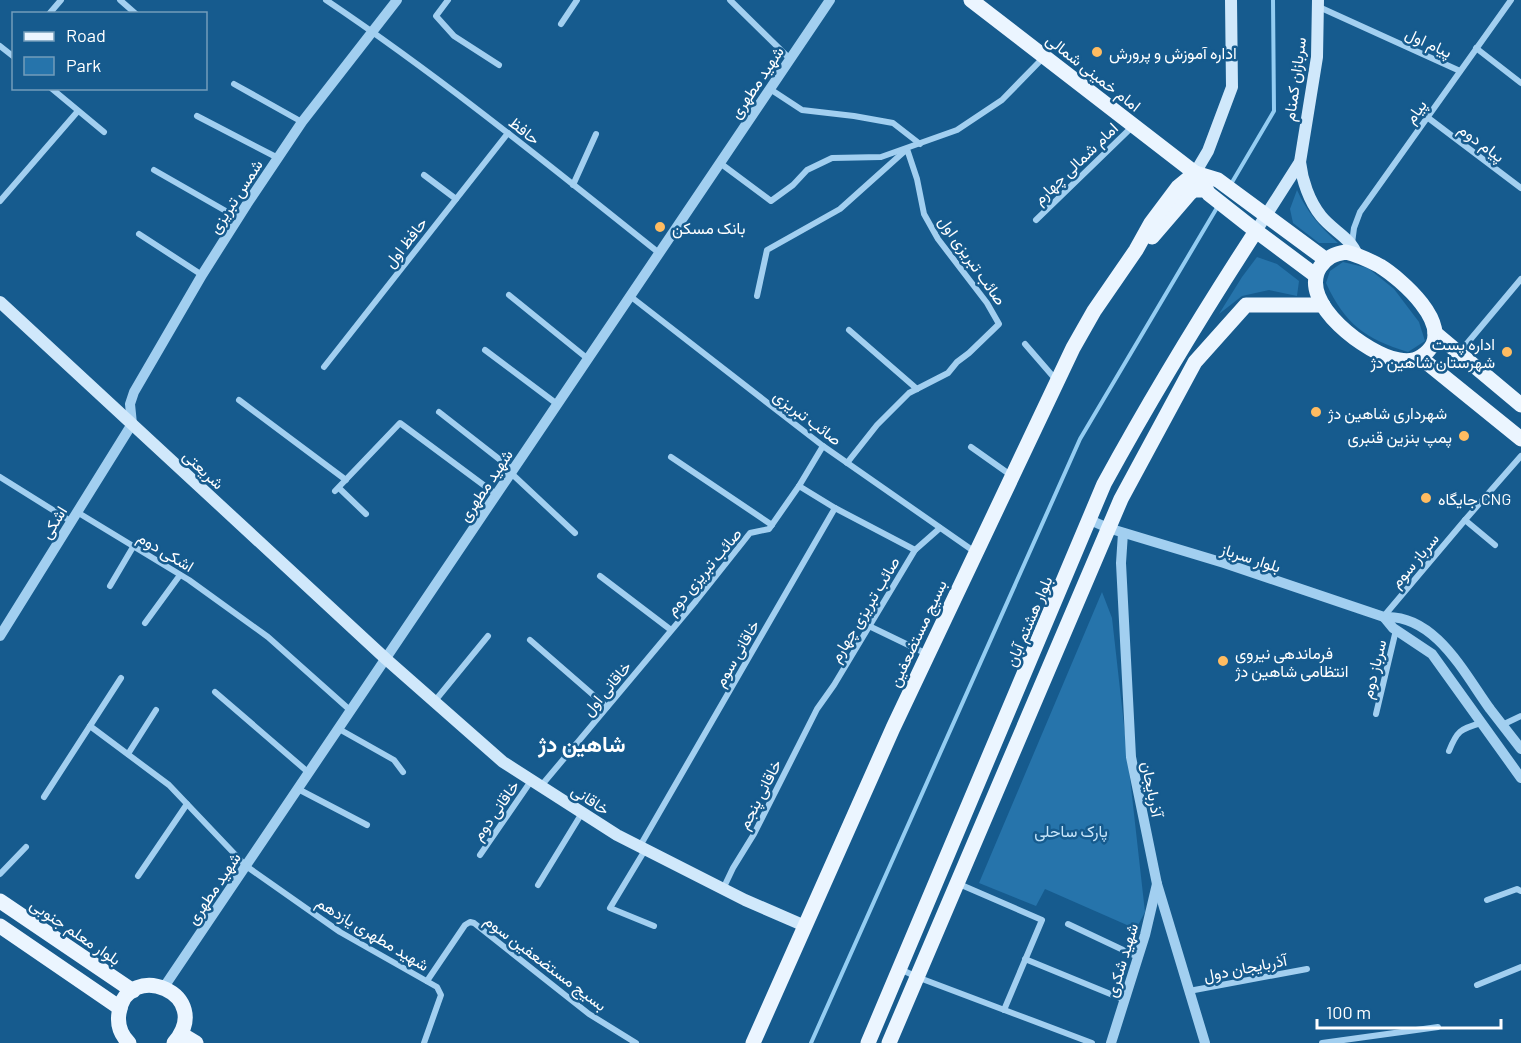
<svg xmlns="http://www.w3.org/2000/svg" width="1521" height="1043" font-family="Barlow,Vazirmatn,sans-serif">
	<style>
		.green { fill: #2674ab }
		.lines { fill: none; stroke-linecap: round; stroke-linejoin: round }
		.stream { stroke: #94cdf2; stroke-width: 4 }
		.minor { stroke: #a2cff0; stroke-width: 6 }
		.tertiary { stroke: #a2cff0; stroke-width: 10 }
		.secondary { stroke: #d0e8fb; stroke-width: 12 }
		.primary { stroke: #ebf5ff; stroke-width: 15 }
		.poi-dot { fill: #ffbc61; stroke: #165b8e; stroke-width: 2 }
		.labels { text-anchor: middle; dominant-baseline: central; stroke-width: 5; stroke-linejoin: round; paint-order: stroke }
		.street-label { font-size: 16px; fill: #fff; stroke: #165b8e }
		.poi-label { font-size: 16px; fill: #fff; stroke: #165b8e; text-anchor: start }
		.park-label { font-size: 16px; fill: #c8e6fb; stroke: #165b8e }
		.district-label { font-size: 22px; font-weight: bold; fill: #fff; stroke: #165b8e }
	</style>
	<rect width="100%" height="100%" fill="#165b8e"/>
	<g class="green">
		<path d="M1297 190C1307 212 1320 227 1338 243H1319L1293 223 1290 209Z"/>
		<path d="M1257 257 1277 264 1299 281 1297 296 1269 290 1242 296 1219 314 1242 277Z"/>
		<path d="M1343 262 1368 268 1394 289 1419 322 1425 341 1408 352C1365 339 1345 324 1326 283L1330 271Z"/>
		<path d="M1102 592 1112 618 1145 912 1136 929 1045 889 1036 906 979 883Z"/>
	</g>
	<g class="lines">
		<g class="stream">
			<path d="M1231 184 1274 111 1273 0"/>
			<path d="M811 1043 1080 439 1218 206"/>
		</g>
		<g class="minor">
			<path d="M120 0 136 14"/>
			<path d="M326 0C442 78 550 166 659 253"/>
			<path d="M448 0 436 16 454 36 499 65"/>
			<path d="M730 0 790 59"/>
			<path d="M1319 7 1460 71"/>
			<path d="M49 14 61 0"/>
			<path d="M561 24 577 0"/>
			<path d="M0 46 14 57"/>
			<path d="M1476 48 1521 83"/>
			<path d="M234 84 302 122"/>
			<path d="M51 88 104 132"/>
			<path d="M770 89 802 110 854 116 893 123 920 144"/>
			<path d="M197 116 278 158"/>
			<path d="M1427 117 1521 188"/>
			<path d="M720 163 771 201 793 185 807 170 832 158 881 157 957 130 1002 100 1044 57"/>
			<path d="M154 170 238 218"/>
			<path d="M424 175 456 199"/>
			<path d="M573 185 596 134"/>
			<path d="M0 201 78 111"/>
			<path d="M1036 220 1133 126"/>
			<path d="M139 234 202 275"/>
			<path d="M1352 243 1354 228 1360 212 1511 0"/>
			<path d="M509 295 588 359"/>
			<path d="M630 296 823 446 975 552"/>
			<path d="M757 296 767 250 840 209 907 149 917 179 924 214 938 239 987 303 999 324 969 353 957 362 948 373 909 393 877 425 847 463"/>
			<path d="M849 330 917 389"/>
			<path d="M1025 344 1057 381"/>
			<path d="M485 350 557 404"/>
			<path d="M1459 353 1521 279"/>
			<path d="M324 367 508 133"/>
			<path d="M239 400 346 480"/>
			<path d="M439 412 513 470"/>
			<path d="M971 447 1012 476"/>
			<path d="M671 457 772 525"/>
			<path d="M511 473 575 533"/>
			<path d="M0 477 72 522"/>
			<path d="M339 488 366 514"/>
			<path d="M335 491 400 423 497 495"/>
			<path d="M835 508 915 550"/>
			<path d="M77 512 189 580 268 637 351 711"/>
			<path d="M1495 545 1465 520 1521 456"/>
			<path d="M600 576 671 630"/>
			<path d="M110 586 133 547"/>
			<path d="M1384 616 1465 520"/>
			<path d="M145 623 180 575"/>
			<path d="M869 626 927 654"/>
			<path d="M530 640 607 707"/>
			<path d="M215 692 309 773"/>
			<path d="M434 702 488 636"/>
			<path d="M1376 714 1396 630"/>
			<path d="M1502 725 1521 716"/>
			<path d="M90 726 169 785 246 866 340 932 437 987 441 995 424 1043"/>
			<path d="M339 729 394 760 403 772"/>
			<path d="M1449 751C1457 731 1460 729 1481 723"/>
			<path d="M128 754 156 710"/>
			<path d="M541 786 696 601 750 533 769 529 799 486 823 446"/>
			<path d="M298 789 367 825"/>
			<path d="M44 797 121 678"/>
			<path d="M640 846 835 508 799 486"/>
			<path d="M645 850 610 908 654 926"/>
			<path d="M480 855 531 781"/>
			<path d="M0 874 26 847"/>
			<path d="M138 876 187 804"/>
			<path d="M959 884 1042 920 1004 1010"/>
			<path d="M538 885 582 813"/>
			<path d="M723 889 733 868 754 834 817 709 834 685 915 550 940 528"/>
			<path d="M1487 900 1517 889 1521 891"/>
			<path d="M1068 924 1138 957"/>
			<path d="M1025 959 1125 1000"/>
			<path d="M900 969 917 977 1092 1043"/>
			<path d="M427 981 465 925 470 922 474 923 589 1014 636 1043"/>
			<path d="M1477 985 1521 967"/>
			<path d="M1189 991 1307 969"/>
			<path d="M1322 1043 1438 1027"/>
		</g>
		<g class="tertiary">
			<path d="M1090 520 1108 528 1224 563 1384 617C1435 614 1464 673 1490 709 1500 722 1511 736 1521 749"/>
			<path d="M1123 533 1121 563 1131 757 1157 884 1205 1043"/>
			<path d="M1384 617 1393 628 1432 654 1521 778"/>
			<path d="M0 636 132 424 130 404 134 392 202 275 247 204 302 122 397 0"/>
			<path d="M164 987 830 0"/>
			<path d="M1111 1043 1145 935 1157 884"/>
		</g>
		<g class="secondary">
			<path d="M1300 162C1302 180 1309 201 1321 216 1333 231 1350 237 1357 255"/>
			<path d="M1195 173 1208 151 1232 87 1231 0"/>
			<path d="M1256 231 1300 162 1317 57 1318 0"/>
			<path d="M0 302 386 659 503 762 617 835 745 900 805 926"/>
		</g>
		<g class="primary">
			<path d="M971 0 1195 173 1218 180 1325 259"/>
			<path d="M1195 173 1209 194 1256 231 1315 275"/>
			<path d="M1152 237 1189 194 1194 190H1206"/>
			<path d="M1346 252C1358 255 1369 260 1380 266 1401 279 1454 325 1428 351 1419 360 1411 362 1399 360 1368 355 1297 303 1320 267 1327 257 1334 254 1346 252Z"/>
			<path d="M1435 333 1521 405"/>
			<path d="M1421 358 1521 439"/>
			<path d="M0 901 133 991"/>
			<path d="M0 926 120 1008"/>
			<path d="M181 1034 196 1043"/>
			<path d="M129 1043C121 1035 117 1025 119 1013 127 958 216 994 174 1043"/>
			<path d="M753 1043 893 728 1073 348 1094 311 1136 250 1151 223 1178 187 1195 173"/>
			<path d="M868 1043 1104 484C1151 398 1202 314 1256 231"/>
			<path d="M889 1043 1121 499 1195 362 1246 305H1323"/>
		</g>
	</g>
	<g class="poi-dot">
		<circle cx="1097" cy="52" r="6"/>
		<circle cx="660" cy="227" r="6"/>
		<circle cx="1507" cy="352" r="6"/>
		<circle cx="1316" cy="412" r="6"/>
		<circle cx="1464" cy="436" r="6"/>
		<circle cx="1426" cy="498" r="6"/>
		<circle cx="1223" cy="661" r="6"/>
	</g>
	<g class="labels">
		<g class="street-label">
			<text transform="translate(1429 42) rotate(25)">پیام اول</text>
			<text transform="translate(1094 72) rotate(38)">امام خمینی شمالی</text>
			<text transform="translate(1294 79) rotate(-82)">سربازان کمنام</text>
			<text transform="translate(756 82) rotate(-56)">شهید مطهری</text>
			<text transform="translate(1415 111) rotate(-54)">پیام</text>
			<text transform="translate(525 130) rotate(38)">حافظ</text>
			<text transform="translate(1482 142) rotate(37)">پیام دوم</text>
			<text transform="translate(1075 163) rotate(-44)">امام شمالی چهارم</text>
			<text transform="translate(235 196) rotate(-57)">شمس تبریزی</text>
			<text transform="translate(405 242) rotate(-52)">حافظ اول</text>
			<text transform="translate(973 260) rotate(55)">صائب تبریزی اول</text>
			<text transform="translate(808 417) rotate(37)">صائب تبریزی</text>
			<text transform="translate(204 469) rotate(43)">شریعتی</text>
			<text transform="translate(485 485) rotate(-56)">شهید مطهری</text>
			<text transform="translate(53 522) rotate(-58)">اشکی</text>
			<text transform="translate(166 551) rotate(31)">اشکی دوم</text>
			<text transform="translate(1251 557) rotate(18)">بلوار سرباز</text>
			<text transform="translate(1414 560) rotate(-50)">سرباز سوم</text>
			<text transform="translate(703 571) rotate(-50)">صائب تبریزی دوم</text>
			<text transform="translate(864 609) rotate(-59)">صائب تبریزی چهارم</text>
			<text transform="translate(1028 621) rotate(-67)">بلوار هشتم آبان</text>
			<text transform="translate(917 633) rotate(-65)">بسیج مستضعفین</text>
			<text transform="translate(736 653) rotate(-60)">خاقانی سوم</text>
			<text transform="translate(1373 669) rotate(-76)">سرباز دوم</text>
			<text transform="translate(606 688) rotate(-50)">خاقانی اول</text>
			<text transform="translate(1153 789) rotate(79)">آذربایجان</text>
			<text transform="translate(759 794) rotate(-63)">خاقانی پنجم</text>
			<text transform="translate(591 799) rotate(33)">خاقانی</text>
			<text transform="translate(495 810) rotate(-55)">خاقانی دوم</text>
			<text transform="translate(213 888) rotate(-56)">شهید مطهری</text>
			<text transform="translate(76 931) rotate(34)">بلوار معلم جنوبی</text>
			<text transform="translate(373 933) rotate(31)">شهید مطهری یازدهم</text>
			<text transform="translate(1121 960) rotate(-73)">شهید شکری</text>
			<text transform="translate(546 962) rotate(37)">بسیج مستضعفین سوم</text>
			<text transform="translate(1245 967) rotate(-11)">آذربایجان دول</text>
		</g>
		<g class="poi-label">
			<text x="1109" y="52">اداره آموزش و پرورش</text>
			<text x="672" y="227">بانک مسکن</text>
			<text x="1495" y="343" text-anchor="end">اداره پست<tspan x="1495" dy="18">شهرستان شاهین دژ</tspan></text>
			<text x="1328" y="412">شهرداری شاهین دژ</text>
			<text x="1452" y="436" text-anchor="end">پمپ بنزین قنبری</text>
			<text x="1438" y="498">جایگاه CNG</text>
			<text x="1235" y="652">فرماندهی نیروی<tspan x="1235" dy="18">انتظامی شاهین دژ</tspan></text>
		</g>
		<g class="park-label">
			<text x="1071" y="830">پارک ساحلی</text>
		</g>
		<g class="district-label">
			<text x="582" y="743">شاهین دژ</text>
		</g>
	</g>
	<rect x="12" y="12" width="195" height="78" fill="#165b8e" stroke="#739dbb" stroke-width="1.5"/>
	<rect x="24" y="32" width="30" height="9" fill="#ebf5ff" stroke="#739dbb" stroke-width="1.5"/>
	<text x="66" y="42" font-size="18" fill="#ffffff">Road</text>
	<rect x="24" y="57" width="30" height="18" fill="#2674ab" stroke="#739dbb" stroke-width="1.5"/>
	<text x="66" y="72" font-size="18" fill="#ffffff">Park</text>
	<path d="M1317 1019v9h184v-9" fill="none" stroke="#ffffff" stroke-width="3"/>
	<text x="1326" y="1019" font-size="18" fill="#ffffff" stroke="#165b8e" stroke-width="4.5" paint-order="stroke">100 m</text>
</svg>
